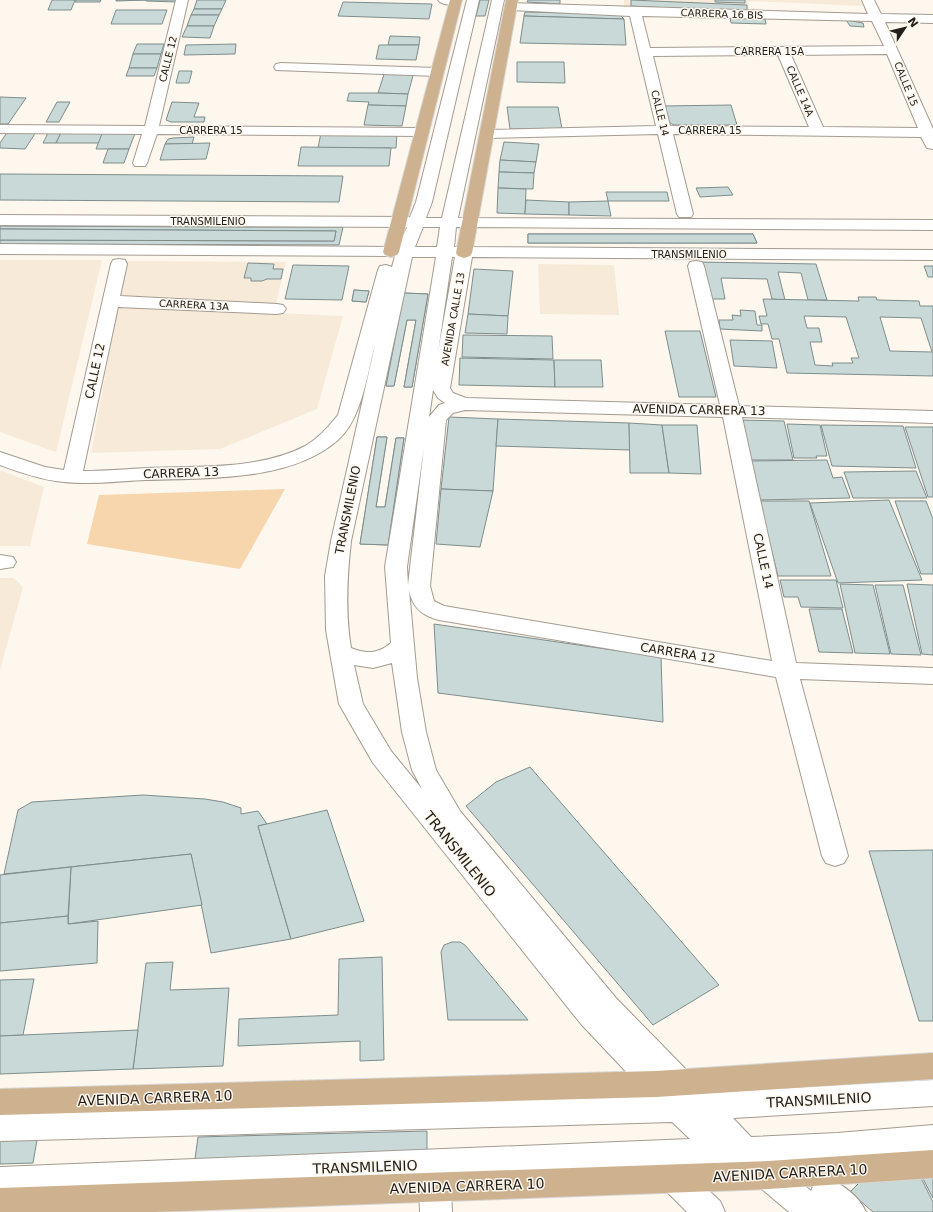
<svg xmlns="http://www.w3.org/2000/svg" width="933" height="1212" font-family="'DejaVu Sans',sans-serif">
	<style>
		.built { fill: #f8ead9 }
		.green { fill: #f8d6ad }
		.building { fill: #c9d9d8; stroke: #7e8d8c; fill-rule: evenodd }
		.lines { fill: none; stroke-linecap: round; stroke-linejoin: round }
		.minor-casing { stroke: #a49b91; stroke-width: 2 }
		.major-casing { stroke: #d7d7d6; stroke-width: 2 }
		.minor { fill: #fff; fill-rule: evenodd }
		.major { fill: #ceb28f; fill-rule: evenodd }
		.labels { text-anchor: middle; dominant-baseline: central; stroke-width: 3; stroke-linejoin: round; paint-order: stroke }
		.far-street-label { font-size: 10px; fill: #23201c; stroke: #fef7ee }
		.street-label { font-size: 12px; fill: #23201c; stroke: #fef7ee }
		.near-street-label { font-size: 14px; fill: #23201c; stroke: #fef7ee }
	</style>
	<rect width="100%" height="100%" fill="#fef7ee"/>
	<g class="built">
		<path d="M624 0H860L863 6 748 1 749 13 624 8Z"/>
		<path d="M0 260H102L56 452 0 432Z"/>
		<path d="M126 261 286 262 276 304 119 295Z"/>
		<path d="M538 264 614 265 619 315 540 314Z"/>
		<path d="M118 305 343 316 317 409 220 449 91 453Z"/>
		<path d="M0 470 44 487 30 546H0Z"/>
		<path d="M0 578H14L23 587 0 670Z"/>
	</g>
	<path class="green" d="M285 489 240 569 87 544 99 495Z"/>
	<g class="building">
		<path d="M52 0H75L71 10H48Z"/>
		<path d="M76 0H101L100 2H75Z"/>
		<path d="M116 0H146L116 1Z"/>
		<path d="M146 0H178L177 2 146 1Z"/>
		<path d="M197 0H226L222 9H194Z"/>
		<path d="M480 0H489L485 16H476Z"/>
		<path d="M528 0H560V4L527 2Z"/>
		<path d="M631 0 747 5V12L631 6Z"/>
		<path d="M715 0H745V3L715 2Z"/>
		<path d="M343 2 432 4 429 19 338 16Z"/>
		<path d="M194 9H222L219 15H191Z"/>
		<path d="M116 10H167L162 24H111Z"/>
		<path d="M525 12 619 14 624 19 524 16Z"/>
		<path d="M191 15H219L214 26H187Z"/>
		<path d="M524 16 624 19 626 45 520 43Z"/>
		<path d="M730 18 765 19 766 24 731 23Z"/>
		<path d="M846 20 863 23 864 27 850 26Z"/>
		<path d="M187 26H214L210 38 182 37Z"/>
		<path d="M390 36 420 37 419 45H388Z"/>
		<path d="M137 44H164L161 54H133Z"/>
		<path d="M236 44 235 54 184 55 186 45Z"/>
		<path d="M379 45H419L416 60 376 59Z"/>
		<path d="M133 54H161L157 68H129Z"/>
		<path d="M517 62H564L565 83 517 82Z"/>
		<path d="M129 68H157L154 76H126Z"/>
		<path d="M179 71H192L189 83H176Z"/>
		<path d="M385 71 414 72 408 94 378 93Z"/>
		<path d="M349 93H378L408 94 406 106 368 105 369 102 347 101Z"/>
		<path d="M0 97 26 98 8 124H0Z"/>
		<path d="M57 102H70L59 122H46Z"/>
		<path d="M172 102 199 103 194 117H205L204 122H171L166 120Z"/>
		<path d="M368 105 406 106 402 126 364 125Z"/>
		<path d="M731 105 737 125H674L668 122 663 106Z"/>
		<path d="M507 107H558L562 129H510Z"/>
		<path d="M8 131 36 132 25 149 0 148V143Z"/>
		<path d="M49 131H62L56 143H43Z"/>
		<path d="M62 131H103L99 143H56Z"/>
		<path d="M103 131H136L129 149H96Z"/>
		<path d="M321 133H397L396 148H318Z"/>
		<path d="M194 137 192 144H165L168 139 173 138Z"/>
		<path d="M504 142 539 144 536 162 500 160Z"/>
		<path d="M210 143 206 159 160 160 165 144Z"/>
		<path d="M301 147 391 148 389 166H298Z"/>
		<path d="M108 149H129L124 163H103Z"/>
		<path d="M500 160 536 162 534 173 499 172Z"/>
		<path d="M499 172 534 173 533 189 498 188Z"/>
		<path d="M0 174 343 176 339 202 2 200H0Z"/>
		<path d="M728 187 733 195 700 197 696 188Z"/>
		<path d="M498 188 526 189 525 214 497 213Z"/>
		<path d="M606 192H667L669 201H608Z"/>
		<path d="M526 200 569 202V215L525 214Z"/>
		<path d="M608 201 611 216 569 215V202Z"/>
		<path d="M0 226 236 227H343L339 245 0 244Z"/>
		<path d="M0 229 336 231 334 241 0 240Z"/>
		<path d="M0 229 336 231 334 241 0 240Z"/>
		<path d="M528 234H753L757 243H528Z"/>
		<path d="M528 234H753L757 243H528Z"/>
		<path d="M699 262 816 264 827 300H808L801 273 778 272 785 300 772 299 767 279 721 278 725 299H706Z"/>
		<path d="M248 263 274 264 273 269H283L281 279H267L262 281H251V278H244Z"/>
		<path d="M293 265 349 266 342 300 285 299Z"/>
		<path d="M924 266H933V277H928Z"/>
		<path d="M474 269 513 271 508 316 468 314Z"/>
		<path d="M354 290 369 291 366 302 352 301Z"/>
		<path d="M354 290 369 291 366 302 352 301Z"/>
		<path d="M404 293 428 294 412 387H404L416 320H407L394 386H386Z"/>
		<path d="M404 293 428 294 412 387H404L416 320H407L394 386H386Z"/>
		<path d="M858 297H876L877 300 919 301 920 306H933V376L787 373 779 339H772L768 324H761L759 316H767L763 299 859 301ZM804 316 846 317 859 358H851L853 363H832L833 366 815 365 810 342H822L819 328H807ZM880 317 921 318 932 352 890 351Z"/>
		<path d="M740 310 755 311 757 325H762V331L720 329 719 320H733L732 315 741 316Z"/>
		<path d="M468 314 508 316 507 334 465 333Z"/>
		<path d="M665 331H700L716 397H679Z"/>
		<path d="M463 335 552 336 553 359 462 357Z"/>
		<path d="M730 340 772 341 777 368 734 366Z"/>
		<path d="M460 358 554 360 555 387 459 385Z"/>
		<path d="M554 360H601L603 387H555Z"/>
		<path d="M449 417 498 419 493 491 441 489Z"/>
		<path d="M498 419 629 423 630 450 496 446Z"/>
		<path d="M739 420 784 421 793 460H747Z"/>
		<path d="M629 423 662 425 669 473H630Z"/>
		<path d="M787 424 820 425 827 456H816L817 458H794Z"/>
		<path d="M662 425H697L701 474 669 473Z"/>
		<path d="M821 425 903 426 916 468 832 466Z"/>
		<path d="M905 427H933V497H928Z"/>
		<path d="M377 437H387L376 507H385L396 438H404L388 545 360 544Z"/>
		<path d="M377 437H387L376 507H385L396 438H404L388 545 360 544Z"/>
		<path d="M827 460 833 478 842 477 850 498 760 500 749 461Z"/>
		<path d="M916 471 927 498H853L844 472Z"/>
		<path d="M441 489 493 491 480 547 436 544Z"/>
		<path d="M889 500 922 580 838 583 810 503Z"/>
		<path d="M759 501H809L831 576H778Z"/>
		<path d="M895 501H926L933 519V574H921Z"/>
		<path d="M780 580H836L843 608 801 607 798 597H784Z"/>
		<path d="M840 584 873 585 890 654 855 653Z"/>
		<path d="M907 584 933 585V655L922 654Z"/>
		<path d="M875 585H903L921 655 891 654Z"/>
		<path d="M809 609H842L853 653 819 652Z"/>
		<path d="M434 624 661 657 663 722 438 693Z"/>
		<path d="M530 767 719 985 653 1025 466 806 496 782Z"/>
		<path d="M143 795 205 799 223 802 241 808V814L258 811 267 824 258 826 291 939 211 953 191 854 4 874 18 810 32 802Z"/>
		<path d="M327 810 364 921 291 939 258 826Z"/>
		<path d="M933 850V1021H919L869 851Z"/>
		<path d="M191 854 202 905 68 924 71 867Z"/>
		<path d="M71 867 68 916 0 923V875Z"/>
		<path d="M68 916V924L98 921 97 963 0 971V923Z"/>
		<path d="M452 942H460L465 945 528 1020H448L441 952 444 945Z"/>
		<path d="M382 957 384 1060 360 1061V1041L238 1046 239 1019 338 1015 339 959Z"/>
		<path d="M173 962 170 990 229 988 223 1066 133 1069 146 963Z"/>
		<path d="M34 979 23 1035 0 1036V980Z"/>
		<path d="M138 1030 133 1069 0 1074V1036Z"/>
		<path d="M427 1131V1153L195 1159 198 1137Z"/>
		<path d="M37 1140 33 1163 0 1164V1141Z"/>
		<path d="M920 1176 933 1202V1212H873L850 1192 862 1180Z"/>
		<path d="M933 1176V1198L922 1177Z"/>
	</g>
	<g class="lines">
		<defs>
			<g id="minor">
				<path d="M176 0H188L159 126 421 128 426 129 428 132 426 135 421 136 157 134 147 163 145 166H135L133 163 142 134 0 133V125L145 126Z"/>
				<path d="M438 0H462C458 6 442 6 438 0Z"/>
				<path d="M467 0H479L432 202 426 218H442L492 0H504L458 218 933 220V230L456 227 454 247 933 250V260L472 257 450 388 453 393 466 398 720 405 688 266 690 262 696 261 702 262 704 266 739 406 933 411V423L742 417 796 663 933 668V684L800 679 848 856 844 863 835 866 826 863 822 856 776 677 439 620C422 616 412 607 409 590L417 678 426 732 436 770 460 811 616 998 709 1093 933 1080V1106L733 1118 751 1137 837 1133 933 1125V1153L837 1161 778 1163 811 1191 815 1182 826 1177C842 1184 859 1196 866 1212H789L757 1185 741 1168 737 1169 727 1165 682 1167 686 1169 720 1201 725 1212H687L664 1189 659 1179 664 1169 666 1168 446 1177 451 1187 452 1212H420L419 1187 423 1178 0 1195V1167L690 1139 672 1122 0 1141V1113L648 1095 581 1024 373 763 339 704 326 630 325 576 331 541 375 345C367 374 362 419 338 440 290 482 206 478 146 480 119 481 91 485 64 482 42 480 21 473 0 465V452L45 467 64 470 111 264 113 260 119 259 125 260 127 264 120 296 277 304 283 305 286 309 283 313 277 314 118 307 83 471C105 471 126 469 147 468 196 466 260 470 305 446 319 438 328 427 338 415L378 270 380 266 386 265 392 267 395 256 0 254V244L399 247 407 227 0 225V215L410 217 416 202ZM423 227H440L437 247H415ZM412 257H436L385 567 391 643C378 654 366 654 351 648 345 612 347 577 351 541ZM452 257H455L438 352ZM433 390 438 398 445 403 439 405 429 417ZM465 410 723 417 772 661 444 606 434 601 430 586 446 420 453 413ZM424 447 408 585 407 567ZM392 663 402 732 412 770 422 789 391 751 363 704 354 665 373 668Z"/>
				<path d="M862 0H874L881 14 933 15V23L885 22 933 129V149L927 148 921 137 673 134 693 214 691 217H679L677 214 658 134 487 138 482 137 480 134 482 131 487 130 656 126 630 16 511 10 507 9 505 6 507 3 868 14ZM642 16 872 21 884 46 650 48ZM887 54 918 128 823 127 791 55ZM778 55 809 127 670 126 653 56Z"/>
				<path d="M281 63 437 68 442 69 444 72 442 75 437 76 276 70 274 67 276 64Z"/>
				<path d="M0 555 13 557 16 562 13 567 0 569Z"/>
			</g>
			<g id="major">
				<path d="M450 0H462L399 252 397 255 391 257 385 255 383 252Z"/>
				<path d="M506 0H518L472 253 470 256 464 258 458 256 456 253Z"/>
				<path d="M933 1053V1079L656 1097 0 1115V1089L656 1071Z"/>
				<path d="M933 1150V1178L768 1189 155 1212H0V1188L768 1161Z"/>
			</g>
		</defs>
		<use href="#minor" class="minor-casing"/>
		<use href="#major" class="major-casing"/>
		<use href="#minor" class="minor"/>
		<use href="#major" class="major"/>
	</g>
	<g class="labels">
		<g class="far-street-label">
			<text transform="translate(722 14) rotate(2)">CARRERA 16 BIS</text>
			<text x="769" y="51">CARRERA 15A</text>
			<text transform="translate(168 59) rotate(-76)">CALLE 12</text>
			<text transform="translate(906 84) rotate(68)">CALLE 15</text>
			<text transform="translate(800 91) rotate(67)">CALLE 14A</text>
			<text transform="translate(660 113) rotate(76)">CALLE 14</text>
			<text x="211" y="130">CARRERA 15</text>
			<text x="710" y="130">CARRERA 15</text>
			<text x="208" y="221">TRANSMILENIO</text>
			<text x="689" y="254">TRANSMILENIO</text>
			<text transform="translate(194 305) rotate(3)">CARRERA 13A</text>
			<text transform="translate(453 319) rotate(-80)">AVENIDA CALLE 13</text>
		</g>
		<g class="street-label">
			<text transform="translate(95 371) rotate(-78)">CALLE 12</text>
			<text transform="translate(699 410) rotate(1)">AVENIDA CARRERA 13</text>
			<text transform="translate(181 473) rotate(-2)">CARRERA 13</text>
			<text transform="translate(348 510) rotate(-79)">TRANSMILENIO</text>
			<text transform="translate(763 561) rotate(78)">CALLE 14</text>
			<text transform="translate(678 653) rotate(9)">CARRERA 12</text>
		</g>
		<g class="near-street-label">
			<text transform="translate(460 854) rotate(51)">TRANSMILENIO</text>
			<text transform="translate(155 1098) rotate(-2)">AVENIDA CARRERA 10</text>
			<text transform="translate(819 1100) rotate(-3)">TRANSMILENIO</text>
			<text transform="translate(365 1167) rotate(-2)">TRANSMILENIO</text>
			<text transform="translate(790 1173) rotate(-3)">AVENIDA CARRERA 10</text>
			<text transform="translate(467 1186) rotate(-2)">AVENIDA CARRERA 10</text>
		</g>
	</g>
	<g transform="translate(905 28) rotate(55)" stroke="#fef7ee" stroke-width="3" paint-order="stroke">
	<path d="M0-3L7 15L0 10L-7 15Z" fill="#23201c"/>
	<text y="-6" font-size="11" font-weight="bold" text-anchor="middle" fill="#23201c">N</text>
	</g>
</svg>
